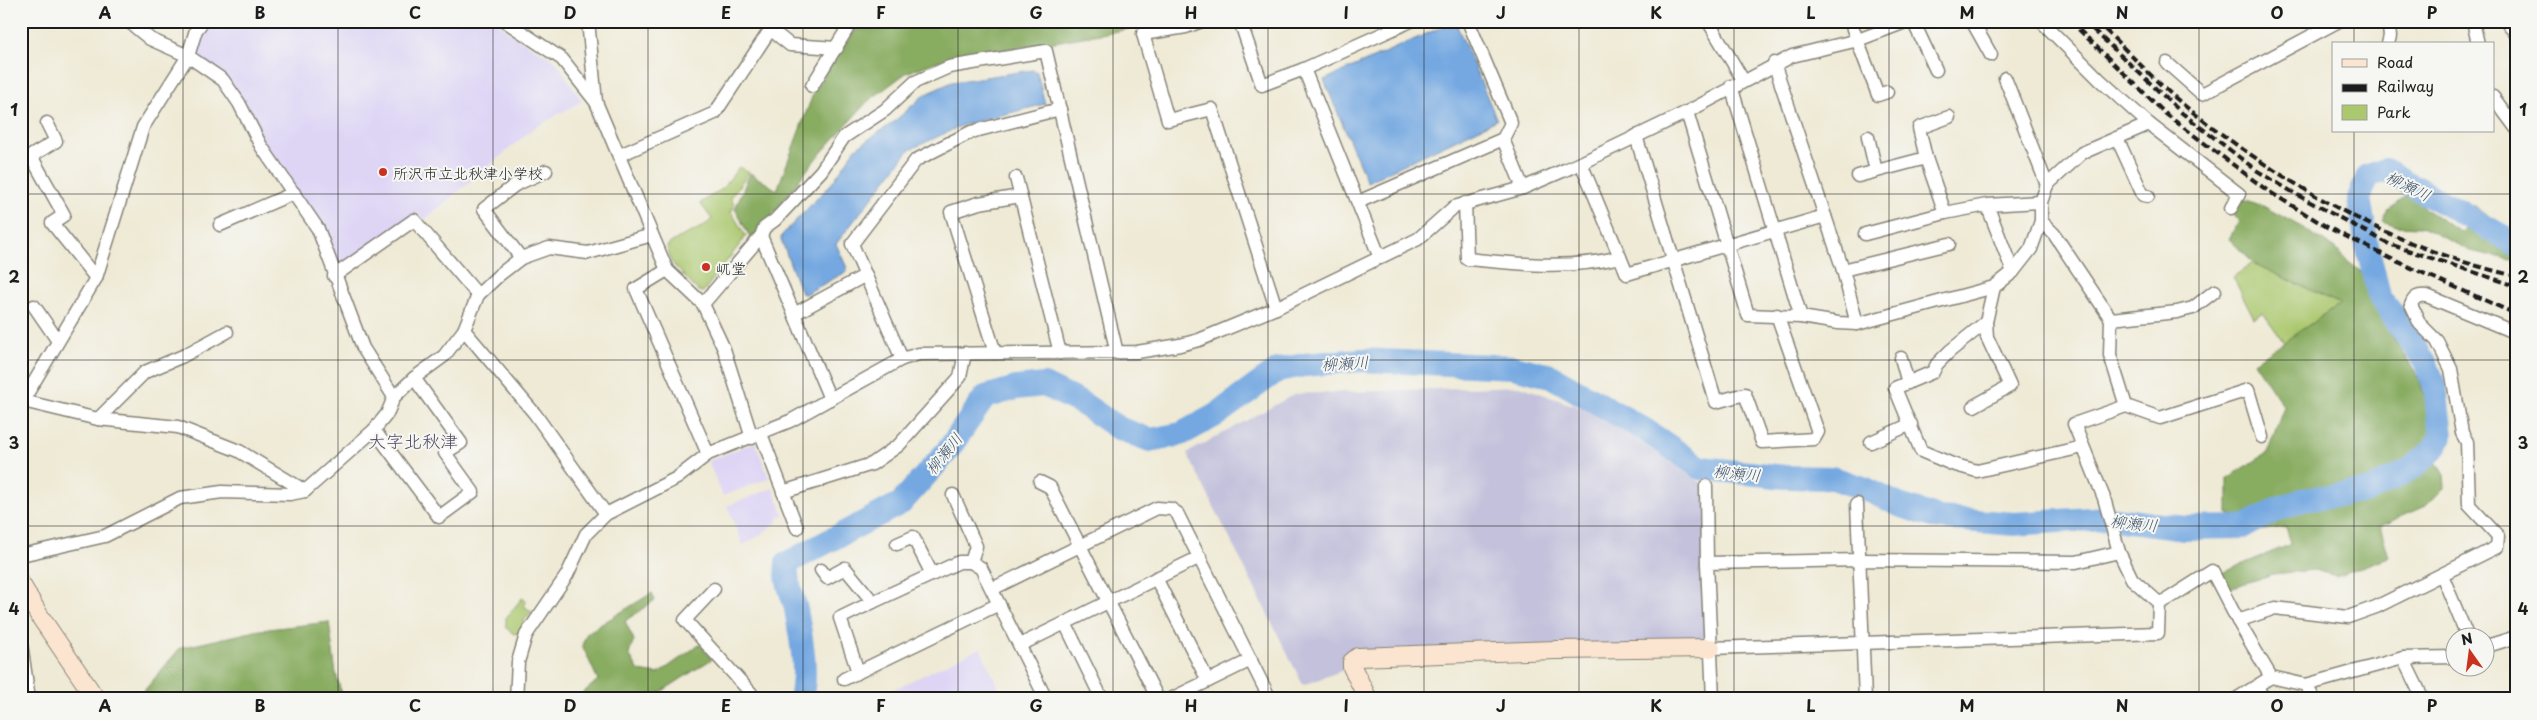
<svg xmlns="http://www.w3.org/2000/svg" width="2537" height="720" font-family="'Playpen Sans','Klee One',sans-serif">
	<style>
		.built { fill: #ded5f5 }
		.industrial { fill: #c3c1db }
		.green { fill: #abc86e; stroke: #647245 }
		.forest { fill: #88ac61; stroke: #52643e }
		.water { fill: #74a8e1; stroke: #48627e }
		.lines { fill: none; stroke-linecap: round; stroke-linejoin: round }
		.river { stroke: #74a8e1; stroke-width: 24 }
		.street-casing { stroke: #868378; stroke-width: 15 }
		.secondary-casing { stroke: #868378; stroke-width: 20 }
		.street { stroke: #fff; stroke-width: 12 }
		.secondary { stroke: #fce5d0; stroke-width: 18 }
		.rail { stroke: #1c1c1c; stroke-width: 4; stroke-dasharray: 8 4; stroke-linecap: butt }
		.grid { fill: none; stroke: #1c1c1c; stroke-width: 1; stroke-opacity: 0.55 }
		.poi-dot { fill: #c8321e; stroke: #f6f6f2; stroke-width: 2 }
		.labels { text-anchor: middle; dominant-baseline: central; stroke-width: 4; stroke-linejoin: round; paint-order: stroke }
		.poi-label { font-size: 15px; fill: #1c1c1c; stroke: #f6f6f2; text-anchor: start }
		.water-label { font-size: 16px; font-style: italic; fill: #3f546b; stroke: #f6f6f2 }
		.quarter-label { font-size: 18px; fill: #4f4962; stroke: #f6f6f2 }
		.neatline { fill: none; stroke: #1c1c1c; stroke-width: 2 }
		.grid-label { font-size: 16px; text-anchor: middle; font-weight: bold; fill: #1c1c1c }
	</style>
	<rect width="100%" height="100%" fill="#f6f6f2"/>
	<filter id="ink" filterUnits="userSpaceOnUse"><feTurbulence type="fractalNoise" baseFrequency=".02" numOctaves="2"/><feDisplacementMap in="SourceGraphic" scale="10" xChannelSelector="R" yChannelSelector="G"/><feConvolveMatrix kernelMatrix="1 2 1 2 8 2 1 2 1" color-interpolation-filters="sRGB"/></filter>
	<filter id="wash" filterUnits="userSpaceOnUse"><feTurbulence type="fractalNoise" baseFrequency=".0096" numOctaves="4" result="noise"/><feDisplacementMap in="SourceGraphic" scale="20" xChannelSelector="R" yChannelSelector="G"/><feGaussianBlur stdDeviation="1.12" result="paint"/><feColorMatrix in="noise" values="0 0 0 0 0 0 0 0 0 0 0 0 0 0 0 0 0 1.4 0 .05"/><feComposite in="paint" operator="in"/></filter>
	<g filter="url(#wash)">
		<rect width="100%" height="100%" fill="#efead5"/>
		<g class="built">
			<path d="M210 21H496L514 36 556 61 582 101 534 128 423 221 418 213 340 269 335 268 332 249 196 50 199 35Z"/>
			<path d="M755 442 769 478 723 496 708 461Z"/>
			<path d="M773 488 784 515 778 518V521L762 534 743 545 727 506Z"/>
			<path d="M980 648 1004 699H873Z"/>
		</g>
		<path class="industrial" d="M1520 386 1598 414 1706 486 1711 648 1370 656 1352 667 1303 685 1187 453 1295 394Z"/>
		<g class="green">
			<path d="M739 167 749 172 731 197 734 206 731 212 746 236 703 292 698 291 671 262 667 246C680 234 700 232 712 219L700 203 722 189Z"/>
			<path d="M2253 263 2341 304 2284 342 2263 313 2254 318 2233 277Z"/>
			<path d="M522 598 526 601 524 606 532 612 525 619 519 633 514 634 506 628V618Z"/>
		</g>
		<g class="forest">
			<path d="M879 21H1174L1043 44 949 57 906 73 867 102 814 161 752 241 735 209 750 173 777 190 815 89 853 32Z"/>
			<path d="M2411 191 2425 209 2462 233 2469 226 2506 246 2516 247V261L2471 251 2421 227 2397 226 2383 221 2389 210Z"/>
			<path d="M2241 198 2263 206 2303 228 2336 249 2347 261 2369 278 2389 331 2419 379 2436 431 2422 456 2366 486 2300 494 2244 519 2228 514V478L2267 453 2284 407 2254 362 2340 304 2253 263 2229 239 2239 221 2233 214Z"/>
			<path d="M2473 205 2510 229 2516 228V239L2484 223Z"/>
			<path d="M2434 458 2444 475 2445 487 2426 506 2380 526 2389 557 2336 576 2314 570 2273 574 2227 589 2219 574 2291 544 2286 527 2251 532 2249 529 2284 511 2308 505 2366 499Z"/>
			<path d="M652 593 655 600 625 621 634 640 629 654 639 671 658 674 700 644 712 659 650 699H576L598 680 582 645 587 633Z"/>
			<path d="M329 622 336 674 343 699H150L144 691 180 648 260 630Z"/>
		</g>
		<g class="water">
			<path d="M1455 21 1497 120 1367 182 1324 80Z"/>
			<path d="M1033 70 1037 72 1045 104 963 125 909 150 836 244 847 268 846 272 805 294 801 293 781 239 782 235 832 183 856 148 894 122 924 95 952 82Z"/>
		</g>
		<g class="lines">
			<path class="river" d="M801 699C808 670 801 638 796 609 792 593 785 580 787 563L901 503 948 450 985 397 1016 388 1044 385 1083 404 1118 428 1150 440 1181 434 1216 415 1278 370 1304 365 1360 360 1513 367 1551 376 1645 430 1701 468 1785 477 1832 478 1866 489 1899 505 1939 518 2014 524 2106 518 2185 528 2244 527 2274 511 2302 500 2369 491 2414 467 2433 450 2441 436 2435 387 2425 362 2379 296 2367 245 2359 198 2368 176 2385 170 2516 244"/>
		</g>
	</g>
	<g filter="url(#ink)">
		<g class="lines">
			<defs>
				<g id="street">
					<path d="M505 21 562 59 596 102 667 270 703 304 724 349 752 438"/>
					<path d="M588 21 596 102"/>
					<path d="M1202 21 1186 27 1143 34 1168 120 1212 109 1276 308"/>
					<path d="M1240 21 1262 85 1304 69 1380 258"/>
					<path d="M1708 21 1743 80"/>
					<path d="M1850 21 1878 95 1887 92"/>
					<path d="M1913 21 1936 70"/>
					<path d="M1972 21 1991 55"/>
					<path d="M2041 21 2100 80 2149 124 2239 194 2231 208"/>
					<path d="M2473 21 2478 44"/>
					<path d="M2509 21 2508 23 2516 34"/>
					<path d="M770 29 790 45 837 48"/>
					<path d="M2388 44 2390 36 2388 21"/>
					<path d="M1774 63 1843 270 1857 324"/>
					<path d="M2167 63 2202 94 2339 21"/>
					<path d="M1304 69 1411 21"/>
					<path d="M2005 78 2047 185"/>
					<path d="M812 86 852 21"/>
					<path d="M1731 86 1801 317"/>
					<path d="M2493 97 2516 128"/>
					<path d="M1687 112 1748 315 1801 317 1838 323 1857 324 1994 287"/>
					<path d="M47 123 56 141 31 156 64 215 52 223 96 278"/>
					<path d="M1636 136 1716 402 1745 394 1762 442 1814 439 1818 432 1777 315"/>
					<path d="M1868 137 1876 171"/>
					<path d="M2117 138 2143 195 2148 196"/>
					<path d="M1503 139 1523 188"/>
					<path d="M620 155 715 113 776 21"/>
					<path d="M1581 163 1627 274 1825 216"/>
					<path d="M1858 176 1926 158"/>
					<path d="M1016 178 1060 353"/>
					<path d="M1358 202 1503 139 1511 123 1468 21"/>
					<path d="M1465 203 1467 259C1519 264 1569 270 1620 257"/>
					<path d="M1987 205 2013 272"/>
					<path d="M1945 213 1926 158 1919 128 1949 117"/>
					<path d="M2041 221 2054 234 2111 319 2110 355 2126 406"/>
					<path d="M220 225 294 193"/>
					<path d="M1865 234 1945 213 1987 205 2041 202"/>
					<path d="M761 236 830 399"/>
					<path d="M521 258 484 209 515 185 546 171"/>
					<path d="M667 270 636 289 708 454"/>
					<path d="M1843 270 1949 244"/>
					<path d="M334 276 414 220 478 295"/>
					<path d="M703 304 761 236 764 228 775 220 821 171 844 137 885 110 915 82 949 67 1046 51 1117 353"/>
					<path d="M34 306 58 341"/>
					<path d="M794 314 866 275"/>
					<path d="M2111 319 2177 312 2193 308 2215 291"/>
					<path d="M464 330 535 414 606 514"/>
					<path d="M995 353 951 212 979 203 1020 196"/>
					<path d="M1901 358 1908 383"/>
					<path d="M902 359 852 244 916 160 971 132 1060 109"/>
					<path d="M394 397 414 378 444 356 464 330 478 295 499 275 521 258 549 248 588 253 652 235"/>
					<path d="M23 401 98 419 178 427 239 451 305 491"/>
					<path d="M21 404 96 278 143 127 188 56 196 30 203 21"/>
					<path d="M1974 406 2010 386 1987 337 1986 322"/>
					<path d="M98 419 145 372 183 356 227 332"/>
					<path d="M374 430 439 517 473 492 445 453 461 443 414 378"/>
					<path d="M761 434 797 528"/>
					<path d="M1871 442 1911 424"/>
					<path d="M2083 447 1977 471 1952 464 1921 451 1895 388 1933 372 1937 364 1950 351 1986 322 1994 287 2013 272 2031 249 2041 221V202L2047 185 2082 153 2149 124"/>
					<path d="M1040 482 1050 487 1158 699"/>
					<path d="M1706 486 1707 563"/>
					<path d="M783 492 872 464 899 445 960 377 965 353"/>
					<path d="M953 495 976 546 971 562"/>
					<path d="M1857 504 1865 699"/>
					<path d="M897 544 913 537 932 574"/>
					<path d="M21 555 105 536 180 498 222 492 290 494 305 491 374 430 387 414 394 397 363 348 318 229 261 146 239 103 223 80 188 56 150 39 128 21"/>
					<path d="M821 570 827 578 845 568 873 602 959 562H971L981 568 1046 699"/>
					<path d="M2442 575 2468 638"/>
					<path d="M1156 578 1208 681"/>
					<path d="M714 589 685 620 751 693 749 699"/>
					<path d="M992 589 1157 508 1171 509 1177 513 1270 699"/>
					<path d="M2159 603 2168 599 2212 571 2238 621 2271 677 2306 685 2403 658 2454 657"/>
					<path d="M2238 621 2275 608 2348 617 2376 607 2497 547 2498 536 2469 505 2467 442 2462 433 2451 369 2437 341 2420 324 2411 305C2414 297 2418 295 2427 296L2516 333"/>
					<path d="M1065 623 1102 699"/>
					<path d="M21 643 29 699"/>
					<path d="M1020 645 1200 557"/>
					<path d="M2484 647 2516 637"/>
					<path d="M1711 648 2158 633 2159 603 2132 579 2119 552 2104 498 2074 424 2126 406 2160 418 2248 390 2262 437"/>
					<path d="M2403 658 2423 699"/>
					<path d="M858 672 840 618 873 602"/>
					<path d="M844 679 999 604"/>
					<path d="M2306 685 2314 699"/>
					<path d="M2257 687 2264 699"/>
					<path d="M516 699 518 662 526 635 567 575 586 534 606 514 677 478 708 454 790 421 902 359 919 354 1137 352 1180 345 1199 340 1276 308 1418 239 1454 207 1523 188 1581 163 1687 112 1792 56 1858 40 1908 21"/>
					<path d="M1171 699 1251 660"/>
					<path d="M1713 699 1707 563 1861 560 2076 562 2119 552"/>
					<path d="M2236 699 2271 677"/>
				</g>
				<g id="secondary">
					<path d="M21 584 39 615 96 699"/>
					<path d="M1368 699 1352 667V662L1358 657 1556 650 1711 648"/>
				</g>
			</defs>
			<use href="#street" class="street-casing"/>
			<use href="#secondary" class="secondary-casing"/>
			<use href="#street" class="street"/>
			<use href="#secondary" class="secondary"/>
			<g class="rail">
				<path d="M2070 21 2167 115 2268 191 2327 227 2398 262 2516 314"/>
				<path d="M2084 21 2182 113 2256 170 2299 196 2389 244 2516 286"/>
				<path d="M2096 21C2127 50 2157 84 2190 110 2287 186 2395 249 2516 276"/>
			</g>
		</g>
	</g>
	<path class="grid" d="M183 21V699M338 21V699M493 21V699M648 21V699M803 21V699M958 21V699M1113 21V699M1268 21V699M1424 21V699M1579 21V699M1734 21V699M1889 21V699M2044 21V699M2199 21V699M2354 21V44M2354 131V699M21 194H2516M21 360H2516M21 526H2516"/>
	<g class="poi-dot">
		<circle cx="383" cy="172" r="5"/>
		<circle cx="706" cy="267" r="5"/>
	</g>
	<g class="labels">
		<g class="poi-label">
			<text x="393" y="172">所沢市立北秋津小学校</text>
			<text x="716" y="267">屼堂</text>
		</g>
		<g class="water-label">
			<text transform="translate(2409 185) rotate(26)">柳瀬川</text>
			<text transform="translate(1345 362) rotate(-3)">柳瀬川</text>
			<text transform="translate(943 453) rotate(-51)">柳瀬川</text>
			<text transform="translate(1737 472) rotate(6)">柳瀬川</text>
			<text transform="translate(2134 522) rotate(6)">柳瀬川</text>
		</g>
		<g class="quarter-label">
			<text x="413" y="440">大字北秋津</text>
		</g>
	</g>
	<rect width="2537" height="720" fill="none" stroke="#f6f6f2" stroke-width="55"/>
	<rect x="2332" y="42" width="162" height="90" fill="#f6f6f2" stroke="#9f9f9c"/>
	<rect x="2342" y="59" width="25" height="8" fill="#fce5d0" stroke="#9f9f9c"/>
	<text x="2377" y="68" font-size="15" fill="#1c1c1c">Road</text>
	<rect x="2342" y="84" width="25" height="8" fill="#1c1c1c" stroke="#9f9f9c"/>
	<text x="2377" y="92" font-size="15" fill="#1c1c1c">Railway</text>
	<rect x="2342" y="105" width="25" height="15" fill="#abc86e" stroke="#9f9f9c"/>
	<text x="2377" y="118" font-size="15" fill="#1c1c1c">Park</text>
	<g transform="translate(2470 652) rotate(346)"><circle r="24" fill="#f6f6f2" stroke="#9f9f9c"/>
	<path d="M0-4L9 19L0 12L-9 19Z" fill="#c8321e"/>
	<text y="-8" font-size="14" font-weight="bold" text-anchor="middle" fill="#1c1c1c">N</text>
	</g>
	<rect x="28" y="28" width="2482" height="664" class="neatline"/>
	<g class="grid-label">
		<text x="105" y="19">A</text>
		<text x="260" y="19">B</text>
		<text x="415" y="19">C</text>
		<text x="570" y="19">D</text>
		<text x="726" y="19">E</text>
		<text x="881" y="19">F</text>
		<text x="1036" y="19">G</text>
		<text x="1191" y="19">H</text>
		<text x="1346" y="19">I</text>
		<text x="1501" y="19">J</text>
		<text x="1656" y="19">K</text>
		<text x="1811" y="19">L</text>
		<text x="1967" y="19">M</text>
		<text x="2122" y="19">N</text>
		<text x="2277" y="19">O</text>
		<text x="2432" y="19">P</text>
		<text x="14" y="116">1</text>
		<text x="2523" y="116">1</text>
		<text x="14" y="283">2</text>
		<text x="2523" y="283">2</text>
		<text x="14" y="449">3</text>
		<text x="2523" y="449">3</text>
		<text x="14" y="615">4</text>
		<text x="2523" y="615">4</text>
		<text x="105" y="712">A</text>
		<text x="260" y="712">B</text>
		<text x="415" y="712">C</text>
		<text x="570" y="712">D</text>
		<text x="726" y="712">E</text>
		<text x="881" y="712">F</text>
		<text x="1036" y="712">G</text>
		<text x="1191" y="712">H</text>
		<text x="1346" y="712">I</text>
		<text x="1501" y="712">J</text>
		<text x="1656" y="712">K</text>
		<text x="1811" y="712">L</text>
		<text x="1967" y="712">M</text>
		<text x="2122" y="712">N</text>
		<text x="2277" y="712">O</text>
		<text x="2432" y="712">P</text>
	</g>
</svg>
